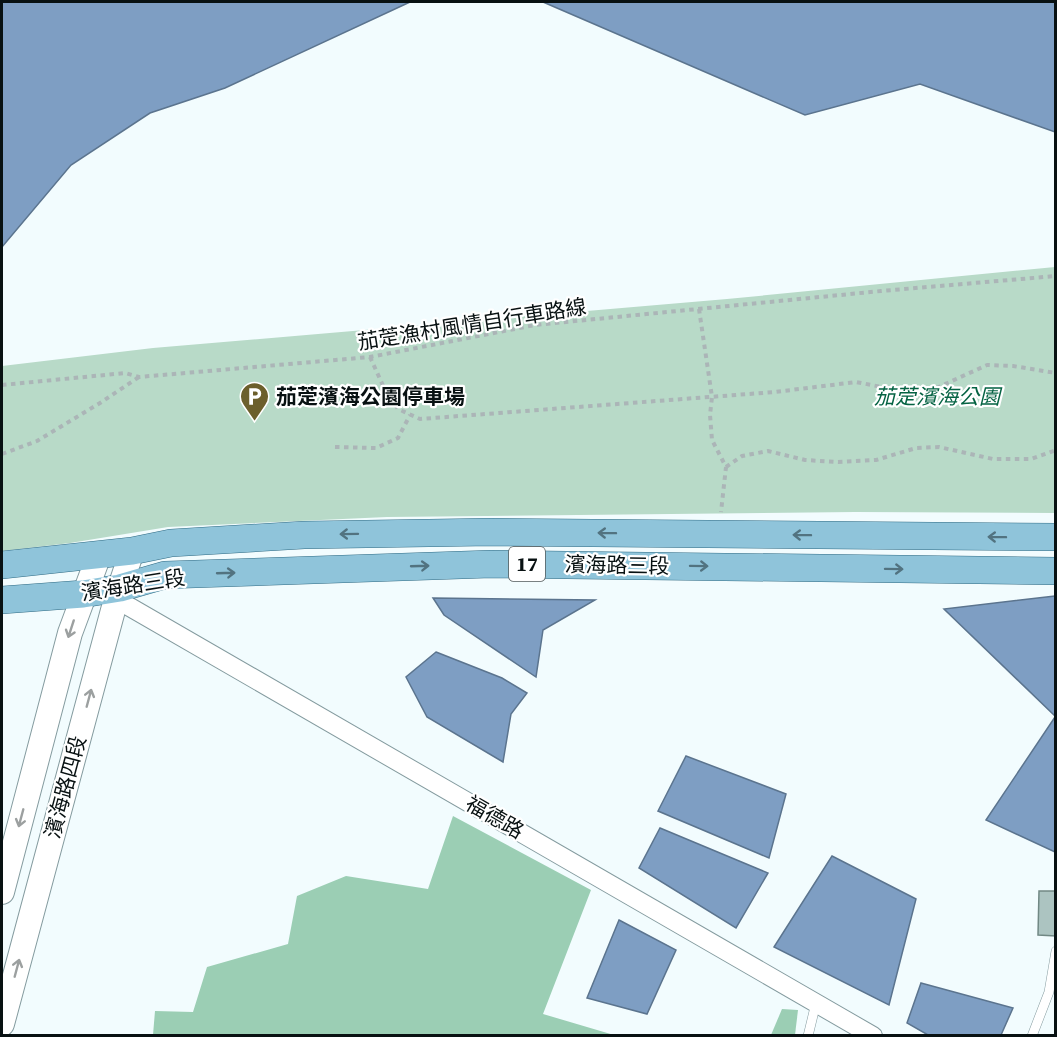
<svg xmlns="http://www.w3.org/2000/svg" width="1057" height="1037" font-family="'Source Serif 4','Noto Sans TC',serif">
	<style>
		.green { fill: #b8dac8 }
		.forest { fill: #9bceb4 }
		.water { fill: #7e9ec3; stroke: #5b748e; stroke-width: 1.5 }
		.building { fill: #acc4c1; stroke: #718884; stroke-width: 1.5 }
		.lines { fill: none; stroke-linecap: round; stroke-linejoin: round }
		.lane-casing { stroke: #849b9f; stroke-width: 10 }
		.street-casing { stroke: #849b9f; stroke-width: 20 }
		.secondary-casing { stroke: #849b9f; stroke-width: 26 }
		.primary-casing { stroke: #306b84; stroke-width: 28 }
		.path { stroke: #abb5b7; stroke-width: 4; stroke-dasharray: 4.5 4.5; stroke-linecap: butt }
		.lane { stroke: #fff; stroke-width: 9 }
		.street { stroke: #fff; stroke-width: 18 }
		.secondary { stroke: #fff; stroke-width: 24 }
		.primary { stroke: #8fc4da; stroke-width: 27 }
		.oneway { stroke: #527380 }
		.oneway2 { stroke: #9ca0a0 }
		.labels { text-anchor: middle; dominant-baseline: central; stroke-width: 4.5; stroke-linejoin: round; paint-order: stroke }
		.shield { fill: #fff; stroke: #525859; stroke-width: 1.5 }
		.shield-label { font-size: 20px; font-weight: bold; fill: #081112 }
		.street-label { font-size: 21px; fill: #081112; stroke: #fff }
		.poi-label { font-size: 21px; font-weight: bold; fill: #081112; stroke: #fff; text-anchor: start }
		.park-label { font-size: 21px; font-style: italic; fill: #056343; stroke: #fff }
	</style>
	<rect width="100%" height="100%" fill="#f2fcfe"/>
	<path class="green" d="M1055 267V513L855 512 387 517 168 527 70 543 2 551V366L153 348 727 299Z"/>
	<g class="forest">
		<path d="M453 816 591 890 543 1014 614 1035H153L155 1011 193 1012 207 967 288 944 297 896 346 876 428 889Z"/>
		<path d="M782 1009 798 1010 795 1035H771Z"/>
	</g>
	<g class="water">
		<path d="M2 2H410L225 88 150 113 71 165 2 247Z"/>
		<path d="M543 2H1055V132L920 84 805 115Z"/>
		<path d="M1055 596H1056L1055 716 944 609Z"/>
		<path d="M433 598 595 600 543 630 536 677 444 615Z"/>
		<path d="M436 652 502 678 527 693 511 714 503 762 427 717 406 677Z"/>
		<path d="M1055 717 1056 852H1055L986 820Z"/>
		<path d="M686 756 786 794 769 858 658 811Z"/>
		<path d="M660 828 768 873 736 928 639 868Z"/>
		<path d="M832 856 916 899 889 1005 774 947Z"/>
		<path d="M619 920 676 950 647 1014 587 998Z"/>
		<path d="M921 983 1013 1008 1001 1035H928L907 1023Z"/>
	</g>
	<path class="building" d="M1039 891H1056V936L1038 935Z"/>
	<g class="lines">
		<defs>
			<g id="lane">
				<path d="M808 1036 816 1003"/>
				<path d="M1032 1036 1049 992 1056 951"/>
			</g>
			<path id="street" d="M116 599 873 1036"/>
			<g id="secondary">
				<path d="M2 892 70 633 99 555"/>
				<path d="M2 1024 116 599 132 551"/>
			</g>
			<g id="primary">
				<path d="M2 565 132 551 171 543 304 535 491 532 1056 537"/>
				<path d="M2 600 83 594 120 588 165 575 491 564 1056 571"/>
			</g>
		</defs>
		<use href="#lane" class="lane-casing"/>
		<use href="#street" class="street-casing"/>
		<use href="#secondary" class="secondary-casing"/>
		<use href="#primary" class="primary-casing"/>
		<g class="path">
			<path d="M699 309 712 397 710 415 712 440 726 467 721 512"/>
			<path d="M370 357 385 390 398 409 420 419 775 392 856 382 907 392 930 391 987 365 1013 366 1056 373"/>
			<path d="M2 385 125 373 139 377 370 357 535 325 881 291 1056 276"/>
			<path d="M335 447 376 448 398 438 410 415"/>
			<path d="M2 454 37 441 100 403 139 377"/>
			<path d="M726 467 742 456 768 451 805 460 838 462 876 460 916 448 939 447 993 459H1031L1056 450"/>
		</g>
		<use href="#lane" class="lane"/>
		<use href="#street" class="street"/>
		<use href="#secondary" class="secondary"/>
		<use href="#primary" class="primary"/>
	</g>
	<defs><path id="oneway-shaft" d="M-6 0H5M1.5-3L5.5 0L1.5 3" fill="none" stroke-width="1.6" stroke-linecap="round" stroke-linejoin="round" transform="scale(1.5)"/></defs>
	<g class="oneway">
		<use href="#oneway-shaft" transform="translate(607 533) rotate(-179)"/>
		<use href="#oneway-shaft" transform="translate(349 534) rotate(179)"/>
		<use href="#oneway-shaft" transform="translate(802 535) rotate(-179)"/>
		<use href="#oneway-shaft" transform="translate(997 537) rotate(-179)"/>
		<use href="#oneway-shaft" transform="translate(420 566) rotate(-2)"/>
		<use href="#oneway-shaft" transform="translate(699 566) rotate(1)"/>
		<use href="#oneway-shaft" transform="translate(894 569) rotate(1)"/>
		<use href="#oneway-shaft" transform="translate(226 573) rotate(-2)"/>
	</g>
	<g class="oneway2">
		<use href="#oneway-shaft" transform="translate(71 629) rotate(108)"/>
		<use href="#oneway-shaft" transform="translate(89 698) rotate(-75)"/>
		<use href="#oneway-shaft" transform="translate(21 818) rotate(105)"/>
		<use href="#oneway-shaft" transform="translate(17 968) rotate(-75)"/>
	</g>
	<defs>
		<symbol id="parking-pin" viewBox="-11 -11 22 30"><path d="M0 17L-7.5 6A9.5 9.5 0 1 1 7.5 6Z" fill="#6c5f2c" stroke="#fff"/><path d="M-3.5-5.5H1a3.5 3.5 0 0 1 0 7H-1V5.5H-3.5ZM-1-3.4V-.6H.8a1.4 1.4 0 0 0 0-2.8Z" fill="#fff"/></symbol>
	</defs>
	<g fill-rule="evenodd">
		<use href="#parking-pin" x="238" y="380" width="33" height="45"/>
	</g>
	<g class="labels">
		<rect class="shield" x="509" y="547" width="36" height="34" rx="4.5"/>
		<g class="shield-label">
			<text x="527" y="564">17</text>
		</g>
		<g class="street-label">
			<text transform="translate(472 324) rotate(-9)">茄萣漁村風情自行車路線</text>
			<text transform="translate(617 565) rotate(1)">濱海路三段</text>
			<text transform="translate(133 585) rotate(-9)">濱海路三段</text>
			<text transform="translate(65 787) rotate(-75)">濱海路四段</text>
			<text transform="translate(495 817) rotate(30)">福德路</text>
		</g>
		<g class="poi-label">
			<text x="276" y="396">茄萣濱海公園停車場</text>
		</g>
		<g class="park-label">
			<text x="937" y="396">茄萣濱海公園</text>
		</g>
	</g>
	<rect width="1057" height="1037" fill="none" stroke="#081112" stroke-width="6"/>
</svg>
